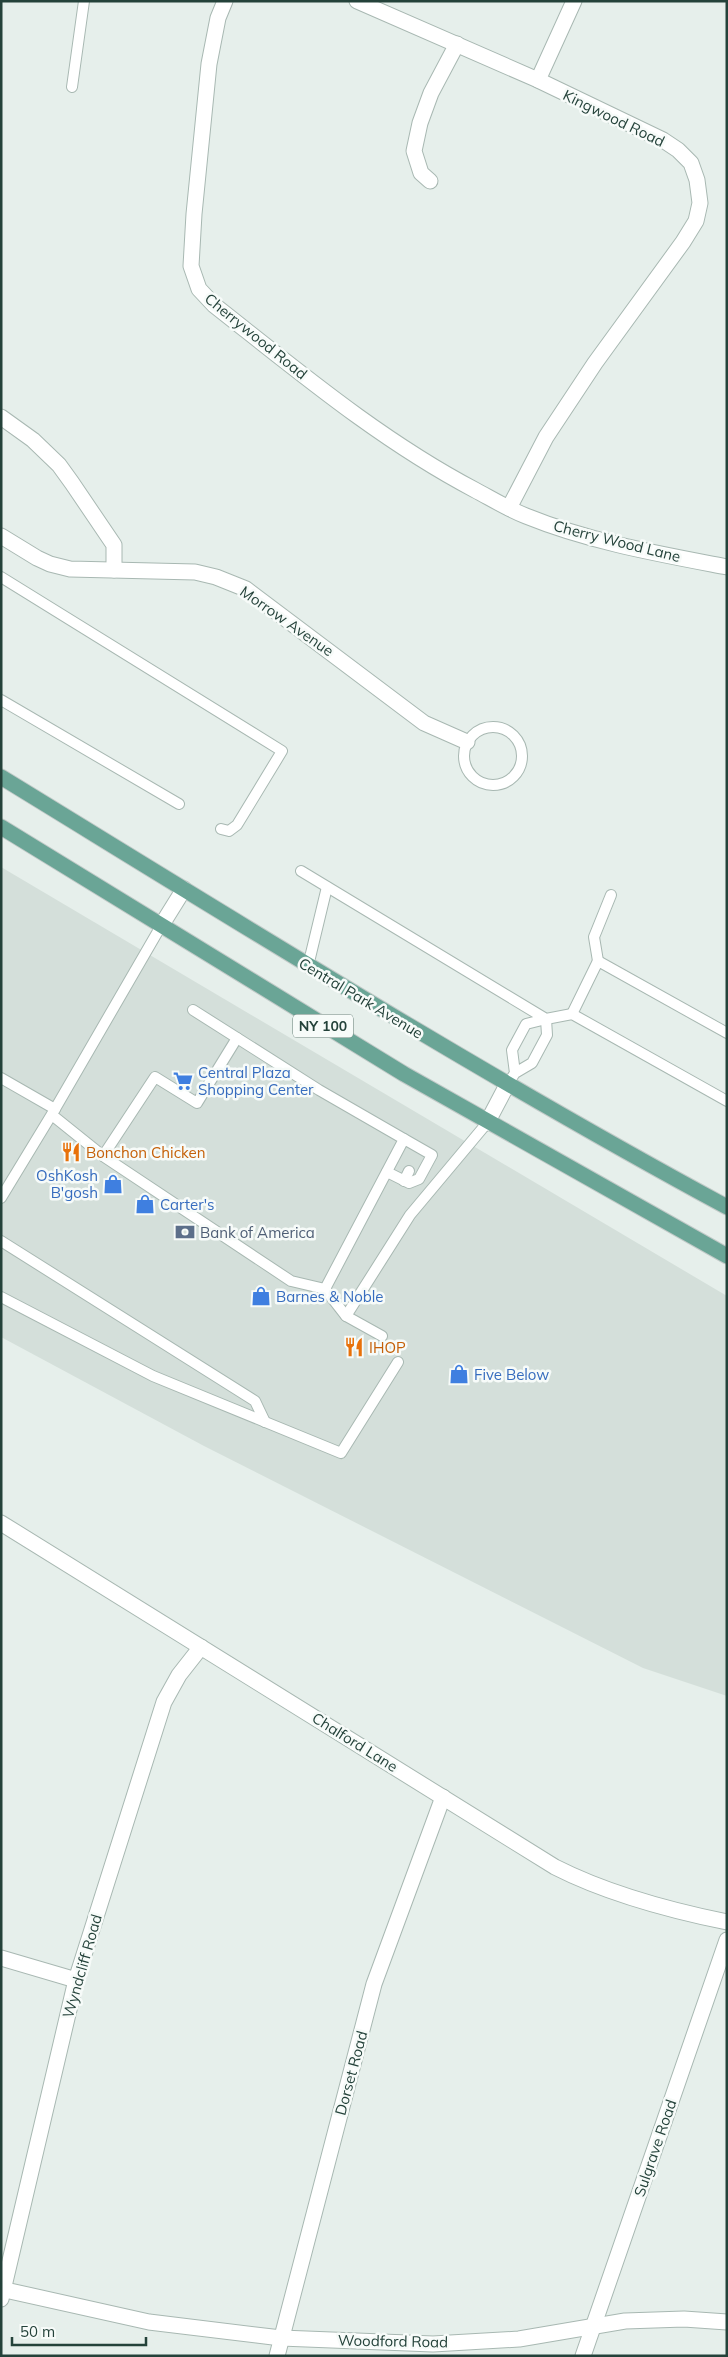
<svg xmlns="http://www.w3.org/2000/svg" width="728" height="2357" font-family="Mulish,sans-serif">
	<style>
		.built { fill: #d4dfda }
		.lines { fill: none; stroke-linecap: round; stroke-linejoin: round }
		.service-casing { stroke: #a8b8b2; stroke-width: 12 }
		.minor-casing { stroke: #a8b8b2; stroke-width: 17 }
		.primary-casing { stroke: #c2cac8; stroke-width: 17 }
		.service { stroke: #fff; stroke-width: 10 }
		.minor { stroke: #fff; stroke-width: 15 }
		.primary { stroke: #6aa596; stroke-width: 15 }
		.labels { text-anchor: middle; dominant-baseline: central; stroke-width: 5; stroke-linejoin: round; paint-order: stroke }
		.shield { fill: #f7fbf9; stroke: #637a73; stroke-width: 1 }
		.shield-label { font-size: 14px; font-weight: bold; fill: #24423a }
		.street-label { font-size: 15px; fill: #24423a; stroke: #f7fbf9 }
		.shop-label { font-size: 15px; fill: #366cbe; stroke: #f7fbf9; text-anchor: start }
		.food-label { font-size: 15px; fill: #c56008; stroke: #f7fbf9; text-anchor: start }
		.service-label { font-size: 15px; fill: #4e5e75; stroke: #f7fbf9; text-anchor: start }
	</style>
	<rect width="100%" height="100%" fill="#e6efeb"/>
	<path class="built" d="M1 867 727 1296V1696L643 1668 204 1446 1 1337Z"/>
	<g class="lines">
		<defs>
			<g id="service">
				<path d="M72 87 84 1"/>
				<path d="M1 577 282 751 237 825 229 831 221 829"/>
				<path d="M1 700 179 804"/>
				<circle cx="493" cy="756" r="29"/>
				<path d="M301 871 546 1019 572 1014 727 1101"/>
				<path d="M598 961 594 937 611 895"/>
				<path d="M308 966 327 887"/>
				<path d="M193 1010 319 1090 404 1139 325 1289"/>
				<path d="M572 1014 598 961 727 1033"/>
				<path d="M1 1078 55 1109"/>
				<path d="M507 1085 515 1073 532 1063 547 1035 546 1019 526 1024 512 1050 515 1073"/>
				<path d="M52 1115 103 1156 291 1281 325 1289 346 1316 382 1336"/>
				<path d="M103 1156 155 1077 197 1103 237 1038"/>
				<path d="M387 1172 409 1183 419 1179 432 1155 404 1139"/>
				<path d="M404 1181 409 1171"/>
				<path d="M1 1198 55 1109 161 926"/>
				<path d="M1 1241 255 1401 265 1422"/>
				<path d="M1 1297 153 1376 341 1453 398 1362"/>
				<path d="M346 1316 410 1215 487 1123"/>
			</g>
			<g id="minor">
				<path d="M225 1 218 18 209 64 194 214 191 266 199 289 214 305C298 371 380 440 475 490 492 499 508 509 526 516 590 542 659 554 727 567"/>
				<path d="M357 1 538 80 663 140 678 150 691 163 697 180 700 203 696 221 683 242 595 363 546 437 509 508"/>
				<path d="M538 80 574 1"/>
				<path d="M430 181 421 173 414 151 420 123 431 93 457 44"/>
				<path d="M1 417 33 440 59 465 72 483 114 545V570"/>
				<path d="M1 536 37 558 50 564 70 569 195 572 216 577 246 589 424 723 467 742"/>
				<path d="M161 926 184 889"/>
				<path d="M487 1123 507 1085"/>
				<path d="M1 1523 555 1867C608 1894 668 1910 727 1922"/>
				<path d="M1 1958 76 1980"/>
				<path d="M1 2289 149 2322 281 2338 433 2344 519 2339 625 2321 684 2319 727 2322"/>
				<path d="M1 2299 76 1980 164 1702 179 1675 201 1647"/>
				<path d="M277 2356 374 1984 443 1797"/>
				<path d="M583 2356 727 1940"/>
			</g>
			<g id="primary">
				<path d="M1 777C241 924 479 1073 727 1207"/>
				<path d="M1 827 404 1074 727 1256"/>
			</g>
		</defs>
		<use href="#service" class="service-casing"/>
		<use href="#minor" class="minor-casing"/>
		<use href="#primary" class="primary-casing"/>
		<use href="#service" class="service"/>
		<use href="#minor" class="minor"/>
		<use href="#primary" class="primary"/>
	</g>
	<defs>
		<symbol id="supermarket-bare" viewBox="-9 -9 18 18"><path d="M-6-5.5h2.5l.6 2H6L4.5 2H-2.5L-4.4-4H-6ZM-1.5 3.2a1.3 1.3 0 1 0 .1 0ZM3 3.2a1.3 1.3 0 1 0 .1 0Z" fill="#3f7fe0" stroke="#f7fbf9" stroke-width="2.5" paint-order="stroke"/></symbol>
		<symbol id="restaurant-bare" viewBox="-9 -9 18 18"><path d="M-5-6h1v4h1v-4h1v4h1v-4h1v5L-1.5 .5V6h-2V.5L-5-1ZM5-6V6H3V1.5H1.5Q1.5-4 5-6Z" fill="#e8710a" stroke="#f7fbf9" stroke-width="2.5" paint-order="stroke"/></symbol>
		<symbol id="shop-bare" viewBox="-9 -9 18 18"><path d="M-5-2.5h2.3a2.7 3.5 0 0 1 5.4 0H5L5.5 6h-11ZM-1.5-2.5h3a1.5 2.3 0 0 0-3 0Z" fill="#3f7fe0" stroke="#f7fbf9" stroke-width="2.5" paint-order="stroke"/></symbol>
		<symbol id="bank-bare" viewBox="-9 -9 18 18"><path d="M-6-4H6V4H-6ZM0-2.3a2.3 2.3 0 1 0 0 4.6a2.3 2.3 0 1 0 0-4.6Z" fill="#5c6f8a" stroke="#f7fbf9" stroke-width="2.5" paint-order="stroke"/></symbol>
	</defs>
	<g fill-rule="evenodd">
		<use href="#supermarket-bare" x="169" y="1067" width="28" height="28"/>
		<use href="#restaurant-bare" x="57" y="1138" width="28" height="28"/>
		<use href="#shop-bare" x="99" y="1170" width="28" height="28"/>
		<use href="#shop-bare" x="131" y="1190" width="28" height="28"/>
		<use href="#bank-bare" x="171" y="1218" width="28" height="28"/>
		<use href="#shop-bare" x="247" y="1282" width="28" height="28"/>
		<use href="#restaurant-bare" x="340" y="1333" width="28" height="28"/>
		<use href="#shop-bare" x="445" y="1360" width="28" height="28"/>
	</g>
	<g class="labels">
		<rect class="shield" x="293" y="1014.5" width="60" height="23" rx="4"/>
		<g class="shield-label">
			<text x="323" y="1026">NY 100</text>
		</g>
		<g class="street-label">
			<text transform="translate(614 118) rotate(26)">Kingwood Road</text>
			<text transform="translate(256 336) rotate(39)">Cherrywood Road</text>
			<text transform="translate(617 541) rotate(14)">Cherry Wood Lane</text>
			<text transform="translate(287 621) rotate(35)">Morrow Avenue</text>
			<text transform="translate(361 998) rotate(31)">Central Park Avenue</text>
			<text transform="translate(355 1742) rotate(32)">Chalford Lane</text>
			<text transform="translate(82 1966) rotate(-74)">Wyndcliff Road</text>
			<text transform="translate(351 2073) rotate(-75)">Dorset Road</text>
			<text transform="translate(655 2148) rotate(-71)">Sulgrave Road</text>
			<text transform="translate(393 2341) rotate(1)">Woodford Road</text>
		</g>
		<g class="shop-label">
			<text x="198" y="1072">Central Plaza<tspan x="198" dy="17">Shopping Center</tspan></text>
			<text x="98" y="1175" text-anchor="end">OshKosh<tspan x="98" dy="17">B'gosh</tspan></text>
			<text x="160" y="1204">Carter's</text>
			<text x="276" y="1296">Barnes &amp; Noble</text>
			<text x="474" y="1374">Five Below</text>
		</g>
		<g class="food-label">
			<text x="86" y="1152">Bonchon Chicken</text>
			<text x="369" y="1347">IHOP</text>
		</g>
		<g class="service-label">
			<text x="200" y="1232">Bank of America</text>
		</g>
	</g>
	<rect width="728" height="2357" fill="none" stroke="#24423a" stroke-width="5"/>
	<path d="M12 2337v8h134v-8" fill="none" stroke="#24423a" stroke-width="2.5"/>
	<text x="20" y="2337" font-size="15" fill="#24423a" stroke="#f7fbf9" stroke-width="4" paint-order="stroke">50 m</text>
</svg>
